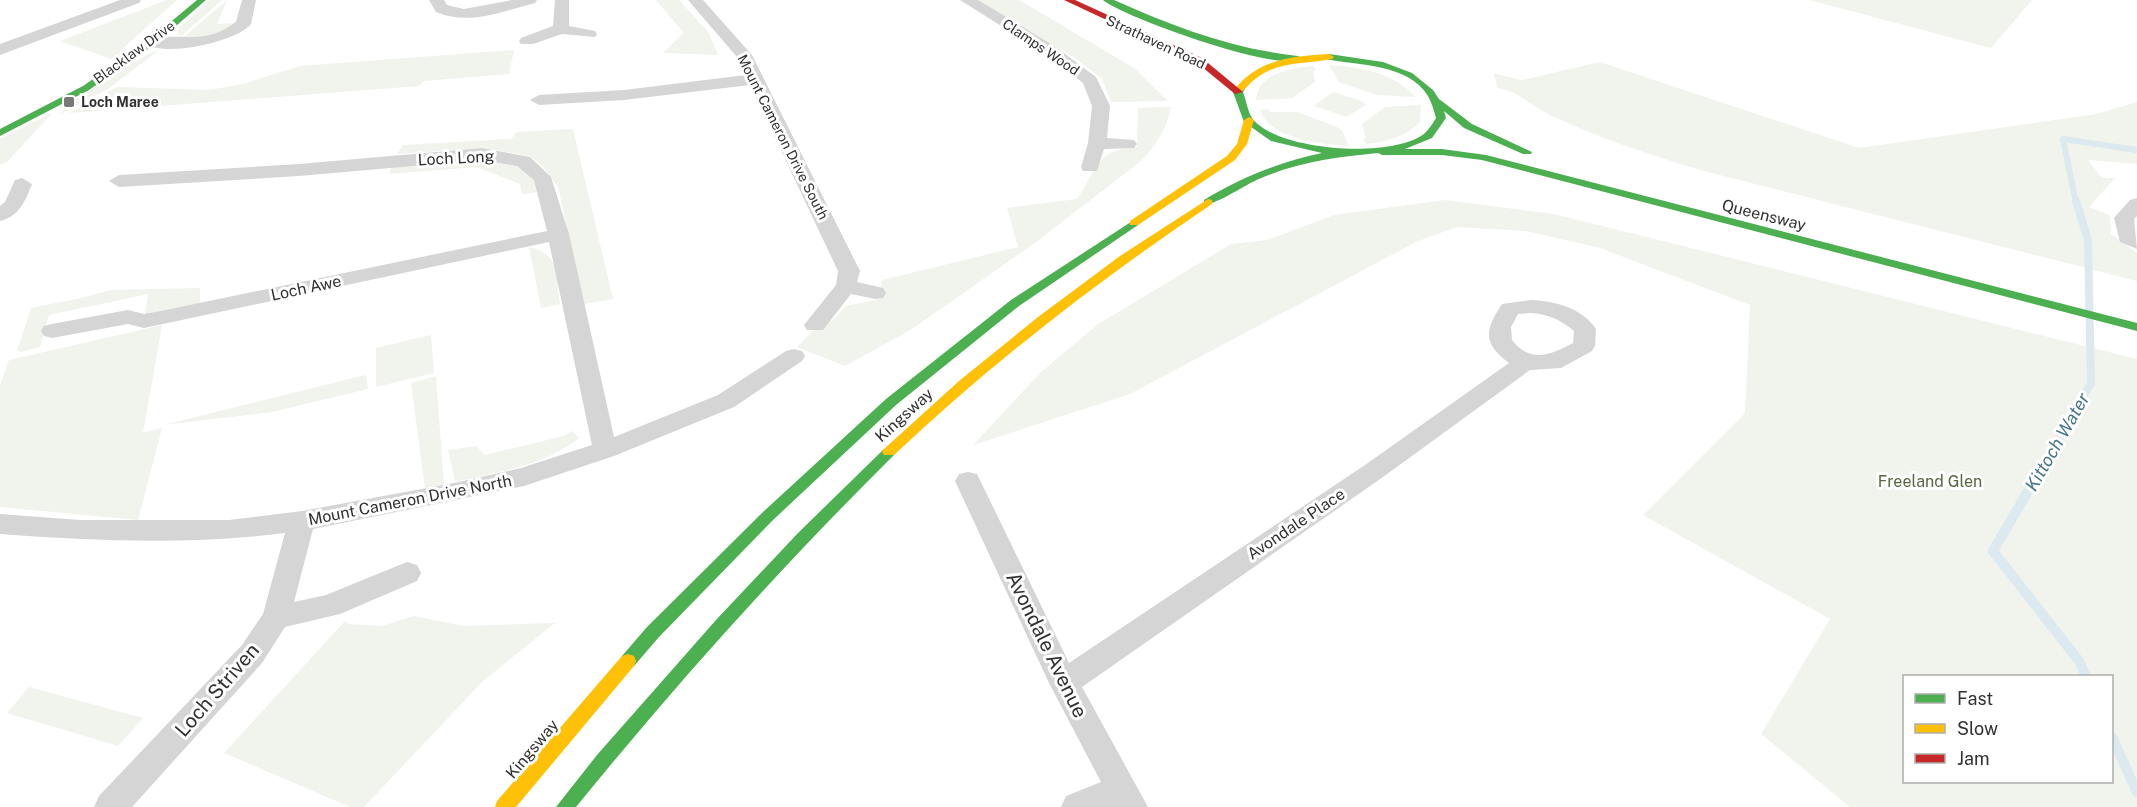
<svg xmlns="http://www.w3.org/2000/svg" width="2137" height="807" font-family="'Public Sans',sans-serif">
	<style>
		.green { fill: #f1f3ed; fill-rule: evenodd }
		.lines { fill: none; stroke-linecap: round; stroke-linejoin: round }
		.stream-far2 { stroke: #dce9ef; stroke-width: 6 }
		.stream-far1 { stroke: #dce9ef; stroke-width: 8 }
		.stream { stroke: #dce9ef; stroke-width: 10 }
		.street { fill: #d5d5d5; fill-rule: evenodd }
		.fast { fill: #4caf50; fill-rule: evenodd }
		.slow { fill: #ffc107; fill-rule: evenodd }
		.jam { fill: #c62828; fill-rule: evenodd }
		.poi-dot { fill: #797979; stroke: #fff; stroke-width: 2 }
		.labels { text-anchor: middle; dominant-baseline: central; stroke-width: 6; stroke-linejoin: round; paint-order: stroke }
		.far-street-label { font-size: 14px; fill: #313131; stroke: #fff }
		.far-poi-label { font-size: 14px; font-weight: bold; fill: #313131; stroke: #fff; text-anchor: start }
		.street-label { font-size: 16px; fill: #313131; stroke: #fff }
		.park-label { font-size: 16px; fill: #576942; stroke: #fff }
		.water-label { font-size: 18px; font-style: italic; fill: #46758c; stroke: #fff }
		.near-street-label { font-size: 20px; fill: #313131; stroke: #fff }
	</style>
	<rect width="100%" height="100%" fill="#fff"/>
	<g class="green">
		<path d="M167 0H177L122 49 130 50 114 60 60 41Z"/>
		<path d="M209 0H222L181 36 178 33 179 28Z"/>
		<path d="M227 0 217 24 235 23C224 37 201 38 184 37Z"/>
		<path d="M656 0H679L709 33 718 55 663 53 684 33Z"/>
		<path d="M976 0H1019L1134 68 1168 101 1111 102 1102 79 1075 58Z"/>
		<path d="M1809 0H2032L1991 48Z"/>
		<path d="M159 50 108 89 60 114 68 104 148 54Z"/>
		<path d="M514 50 509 74 424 81 419 86 69 113 117 87 209 90 243 84 300 66Z"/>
		<path d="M1600 62 1859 148 2096 114 2137 102V164L2088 160 2102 178H2115L2089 207 2110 215 2111 234 2137 253V281L1700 170C1649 154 1598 138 1550 115 1531 106 1519 91 1497 88L1494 73 1522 80Z"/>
		<path d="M1329 65C1359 67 1394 72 1415 97L1377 95 1339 82Z"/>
		<path d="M1313 66 1316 70 1313 71 1315 82 1292 98 1256 100C1258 73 1291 68 1313 66Z"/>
		<path d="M1333 92 1361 101 1365 104 1364 106 1346 117 1314 106Z"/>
		<path d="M1421 105 1420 122C1405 137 1387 142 1366 144L1363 139 1366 138 1362 124 1385 107Z"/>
		<path d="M1171 107C1166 130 1157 144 1141 161L1036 242 912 329 845 366 797 347 821 323 831 322 846 306 879 299 882 280 1018 247 1007 208 1077 199C1098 168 1097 149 1137 147L1138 108Z"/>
		<path d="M1268 109 1270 112H1297L1337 127 1342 131 1349 146C1322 144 1271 140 1260 110Z"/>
		<path d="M53 112 7 162 0 165V139Z"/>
		<path d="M573 129 613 299 584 304 558 187 541 164 529 156 484 148 397 154 403 145 511 139 517 132Z"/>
		<path d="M480 158 517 164 532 173 539 192 522 194 520 184 477 167 389 174 392 164Z"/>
		<path d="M1445 200 1554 214 2137 359V807H1850L1761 734 1830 619 1643 515 1745 413 1750 305 1600 248 1526 231 1456 227 1416 242 1130 394 973 445 1040 373 1097 325 1231 244 1267 240 1334 215ZM1904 676H2112V782H1904Z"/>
		<path d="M529 247C561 255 555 274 560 304L541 308Z"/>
		<path d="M200 288V304L145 315 148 294 49 315 40 347 21 352 17 351 31 308 82 298 110 290Z"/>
		<path d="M162 325 143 433 162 428 138 520 0 507V386L9 360Z"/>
		<path d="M431 335 434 373 376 387V348Z"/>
		<path d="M366 375 368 389 272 412 163 425Z"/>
		<path d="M436 376 444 486 425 489 411 383Z"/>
		<path d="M572 431 579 438C544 466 498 472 455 482L448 450 476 446 485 455 564 436Z"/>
		<path d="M414 616 463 626 555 623 482 682 364 807H350L224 753 345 621 349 624 382 626Z"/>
		<path d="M29 687 143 718 118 746 7 713Z"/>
	</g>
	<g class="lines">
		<path class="stream-far2" d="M2076 203 2063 139 2137 150"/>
		<path class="stream-far1" d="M2043 466 2091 383 2088 240 2076 201"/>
		<g class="stream">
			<path d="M2044 464 1993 551 2079 661 2086 676"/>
			<path d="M2112 737 2137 792"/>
		</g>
		<g class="street">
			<path d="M120 0H141L139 3 0 55V44Z"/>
			<path d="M242 0H256L251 24C237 42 159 59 144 42 151 33 191 39 205 36 217 34 226 29 236 22Z"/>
			<path d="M429 0H444L447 5 464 9 512 0H537L535 3C503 11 469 26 436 12Z"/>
			<path d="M555 0H569V26L595 31 597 34 595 37 562 34 533 44H521L519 41 521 38 553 26Z"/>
			<path d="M688 0H703L752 55 860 271 857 282 883 288 886 293 883 298 875 299 851 294 823 330H807L804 325 836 285 838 271 750 85 624 100 539 105 530 100 539 95 624 90 746 75 737 57Z"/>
			<path d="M960 0H978L1056 47 1096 77 1110 106 1107 138 1134 140 1137 144 1134 148 1104 149 1097 171H1083L1081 167 1088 143 1092 106 1083 83 1044 53Z"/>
			<path d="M482 148 530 157 551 177 569 234 614 437 718 395 786 351 794 349 802 351 805 356 802 361 734 407 614 456 524 486 313 529 294 602 326 595 407 562 417 565 421 573 417 581 340 614 285 627 262 663 132 807H94L99 796 242 645 263 614 285 533C191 545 95 541 0 534V514L80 520H229L302 511 454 483 521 468 592 445 549 242 144 328 128 324 52 338 44 336 41 331 44 326 52 324 128 310 144 314 161 311 547 231 534 180 517 166 482 160 299 176 119 187 109 181 119 175 299 164Z"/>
			<path d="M22 178 32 184C25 201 20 216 0 221V206L5 202 15 180Z"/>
			<path d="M2137 198V216L2134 219 2137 249 2120 242 2114 218 2130 200Z"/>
			<path d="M1531 300C1555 301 1582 308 1596 329L1595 346 1592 351 1561 368 1530 370 1383 477 1082 687 1148 807H1061L1066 796 1101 782 1049 683 955 481 959 474 968 472 977 474 1069 663 1365 465 1509 363C1482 343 1485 330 1502 304ZM1531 313C1548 314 1561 320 1574 331L1573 343C1550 355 1531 364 1512 340L1511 327 1518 314Z"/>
		</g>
		<g class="fast">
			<path d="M197 0H206L155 44 89 90 0 136V129L83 86 149 40Z"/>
			<path d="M1103 0H1114C1174 27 1233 49 1298 56L1303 59C1282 74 1125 18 1103 0Z"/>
			<path d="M1329 54 1383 62 1412 73 1433 90 1439 99 1472 124 1532 152 1531 154H1523L1464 128 1444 111 1446 118 1432 138 1405 149H1442L1486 155 2137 323V331L1482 160 1442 155H1382L1378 153C1337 157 1297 162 1259 179 1246 184 1215 206 1204 204V200C1241 177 1280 162 1322 153L1271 141 1244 122 1233 92 1237 87 1245 89 1243 92C1246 100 1248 112 1252 118 1277 152 1395 159 1425 133 1429 129 1433 123 1436 118 1434 111 1432 103 1428 96 1408 63 1358 66 1326 59L1324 57Z"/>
			<path d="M1134 220 1140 223 1138 225 1019 306 896 405 773 520 659 637 634 666 628 668 622 666 620 661 622 656 647 627 763 512 886 399 1011 300Z"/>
			<path d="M889 447 894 449 896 452 894 455C781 567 676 684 576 807H556L597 755 716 620 798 533 884 449Z"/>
		</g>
		<g class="slow">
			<path d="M1329 54 1334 57 1332 59C1295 66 1271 59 1243 91L1235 89C1258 59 1294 56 1329 54Z"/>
			<path d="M1249 117 1254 120 1247 144 1235 160 1138 225H1130V221L1227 156 1237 144 1244 120Z"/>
			<path d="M1208 199 1212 200V204C1099 280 993 362 894 455H884L882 452 884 449 959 381 1038 317 1120 256Z"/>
			<path d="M628 654 634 656 636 661 634 666 516 807H495L497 801 622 656Z"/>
		</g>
		<path class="jam" d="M1064 0H1075L1202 58 1243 92 1235 94 1196 62Z"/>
	</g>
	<rect class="poi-dot" x="63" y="96" width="12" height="12" rx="3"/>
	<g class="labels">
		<g class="far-street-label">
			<text transform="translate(1156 42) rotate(25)">Strathaven Road</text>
			<text transform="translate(1041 47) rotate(34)">Clamps Wood</text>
			<text transform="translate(134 52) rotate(-36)">Blacklaw Drive</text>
			<text transform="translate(783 137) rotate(63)">Mount Cameron Drive South</text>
		</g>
		<g class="far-poi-label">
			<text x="81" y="102">Loch Maree</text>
		</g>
		<g class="street-label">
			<text transform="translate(456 158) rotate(-3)">Loch Long</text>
			<text transform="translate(1764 215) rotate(14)">Queensway</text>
			<text transform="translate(306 288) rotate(-12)">Loch Awe</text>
			<text transform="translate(904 415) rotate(-42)">Kingsway</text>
			<text transform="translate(410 500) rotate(-11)">Mount Cameron Drive North</text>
			<text transform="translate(1296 524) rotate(-34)">Avondale Place</text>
			<text transform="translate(532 749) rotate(-50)">Kingsway</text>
		</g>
		<g class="park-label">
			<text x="1930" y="481">Freeland Glen</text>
		</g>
		<g class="water-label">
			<text transform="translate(2057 442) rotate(-60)">Kittoch Water</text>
		</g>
		<g class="near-street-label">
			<text transform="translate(1047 645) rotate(64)">Avondale Avenue</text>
			<text transform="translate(217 690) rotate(-49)">Loch Striven</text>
		</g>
	</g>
	<rect x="1903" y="675" width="210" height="108" fill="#ffffff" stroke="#adadad" stroke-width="1.5"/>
	<rect x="1915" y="694" width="30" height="9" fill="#4caf50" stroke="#adadad" stroke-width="1.5"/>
	<text x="1957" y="705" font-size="18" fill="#313131">Fast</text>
	<rect x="1915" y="724" width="30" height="9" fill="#ffc107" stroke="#adadad" stroke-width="1.5"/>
	<text x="1957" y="735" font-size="18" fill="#313131">Slow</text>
	<rect x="1915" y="754" width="30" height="9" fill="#c62828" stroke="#adadad" stroke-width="1.5"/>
	<text x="1957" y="765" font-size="18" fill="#313131">Jam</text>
</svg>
